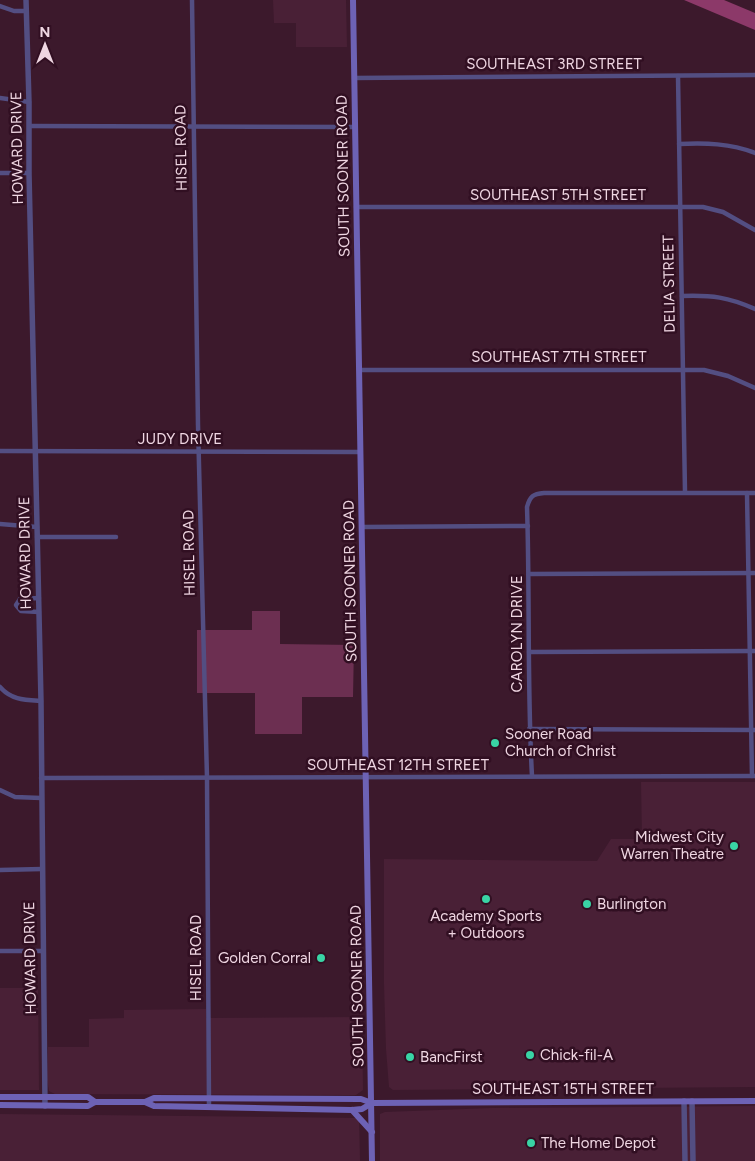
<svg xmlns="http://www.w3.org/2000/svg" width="755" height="1161" font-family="Figtree,sans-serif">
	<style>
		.built { fill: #492036 }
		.green { fill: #6c2f51 }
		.forest { fill: #8c3969 }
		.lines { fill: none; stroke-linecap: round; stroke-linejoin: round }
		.minor { stroke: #534e82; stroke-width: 4.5 }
		.tertiary { stroke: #534e82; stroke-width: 5.5 }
		.secondary { stroke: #6d62b5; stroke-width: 6 }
		.poi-dot { fill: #39d4a5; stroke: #310f22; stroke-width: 2 }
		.labels { text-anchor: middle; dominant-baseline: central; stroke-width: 5; stroke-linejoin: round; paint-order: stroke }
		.street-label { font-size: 15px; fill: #efd6e2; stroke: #310f22 }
		.poi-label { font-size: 15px; fill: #efd6e2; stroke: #310f22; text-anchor: start }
	</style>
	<rect width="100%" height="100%" fill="#3c192c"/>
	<g class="built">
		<path d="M273 0H346L347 47H296V23H274Z"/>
		<path d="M641 782H755V1087L393 1090 389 1087 386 1049 384 984V859L597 861 611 839H642Z"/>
		<path d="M0 988H38L39 1090H0Z"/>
		<path d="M206 1009V1018L362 1017 363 1090 356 1095 55 1094 49 1091 47 1079 48 1047H89V1019L124 1018V1010Z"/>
		<path d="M755 1106V1161H380V1114L385 1112 492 1108Z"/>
		<path d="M0 1114 359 1118 360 1161H0Z"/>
	</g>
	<path class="green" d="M252 611H280V644L354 645 353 697H302V734H255V693H197V630H252Z"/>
	<path class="forest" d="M684 0H724L755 13V30Z"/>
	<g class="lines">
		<g class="minor">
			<path d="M192 0 198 425 207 778 209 1106"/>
			<path d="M0 6 14 11H26"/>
			<path d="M678 76 685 492"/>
			<path d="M354 78 755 75"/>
			<path d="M0 98 29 102"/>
			<path d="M30 126 355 127"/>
			<path d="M679 144C705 143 730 143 755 153"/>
			<path d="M0 173H29"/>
			<path d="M356 207H703L723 212 755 230"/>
			<path d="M682 296C712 295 728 297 755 309"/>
			<path d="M359 370H704L728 376 755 388"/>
			<path d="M0 451 360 452"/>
			<path d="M747 493 752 776"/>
			<path d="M0 524 37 527"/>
			<path d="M362 527 528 526"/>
			<path d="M37 537H116"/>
			<path d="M529 574 755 573"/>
			<path d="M39 598 20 599 16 605 21 611 39 612"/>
			<path d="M529 652 755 651"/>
			<path d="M0 687C11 700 25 700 41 701"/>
			<path d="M529 729 755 730"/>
			<path d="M532 776C527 687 530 597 527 507 530 496 533 494 544 493H755"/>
			<path d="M41 778 755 776"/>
			<path d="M0 790 15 797 41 798"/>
			<path d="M0 870 42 869"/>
			<path d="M0 951H43"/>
		</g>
		<g class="tertiary">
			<path d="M26 0 29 102V173L41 701 45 1106"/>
			<path d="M684 1101 685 1161"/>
			<path d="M692 1101 693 1161"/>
		</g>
		<g class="secondary">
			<path d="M353 0 372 1161"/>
			<path d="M0 1097H88L95 1102"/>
			<path d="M145 1102 154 1098 361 1099 372 1103 755 1101"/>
			<path d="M0 1105 88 1106 95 1102H145L154 1106 352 1110 362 1109 372 1103"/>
			<path d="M352 1110 372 1132"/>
		</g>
	</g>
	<g class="poi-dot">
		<circle cx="495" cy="743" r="5"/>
		<circle cx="734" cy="846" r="5"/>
		<circle cx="486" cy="899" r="5"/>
		<circle cx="587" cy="904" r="5"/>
		<circle cx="321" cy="958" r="5"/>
		<circle cx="530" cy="1055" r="5"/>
		<circle cx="410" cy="1057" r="5"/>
		<circle cx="531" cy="1143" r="5"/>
	</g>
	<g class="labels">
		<g class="street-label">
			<text x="554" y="64">SOUTHEAST 3RD STREET</text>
			<text transform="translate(17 148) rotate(-91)">HOWARD DRIVE</text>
			<text transform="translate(181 148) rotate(-91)">HISEL ROAD</text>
			<text transform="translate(343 176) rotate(-91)">SOUTH SOONER ROAD</text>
			<text x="558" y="195">SOUTHEAST 5TH STREET</text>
			<text transform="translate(669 284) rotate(-91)">DELIA STREET</text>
			<text x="559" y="357">SOUTHEAST 7TH STREET</text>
			<text x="180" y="439">JUDY DRIVE</text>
			<text transform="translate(25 553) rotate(-91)">HOWARD DRIVE</text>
			<text transform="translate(189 553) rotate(-91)">HISEL ROAD</text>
			<text transform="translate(350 581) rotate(-91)">SOUTH SOONER ROAD</text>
			<text transform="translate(517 634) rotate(-90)">CAROLYN DRIVE</text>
			<text x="398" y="765">SOUTHEAST 12TH STREET</text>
			<text transform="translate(30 958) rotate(-91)">HOWARD DRIVE</text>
			<text transform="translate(196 958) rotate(-90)">HISEL ROAD</text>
			<text transform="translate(357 986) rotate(-91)">SOUTH SOONER ROAD</text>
			<text x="563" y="1089">SOUTHEAST 15TH STREET</text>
		</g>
		<g class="poi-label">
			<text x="505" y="734">Sooner Road<tspan x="505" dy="17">Church of Christ</tspan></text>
			<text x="724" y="837" text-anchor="end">Midwest City<tspan x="724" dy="17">Warren Theatre</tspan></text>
			<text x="597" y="904">Burlington</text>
			<text x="486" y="916" text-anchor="middle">Academy Sports<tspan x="486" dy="17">+ Outdoors</tspan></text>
			<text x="311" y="958" text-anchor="end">Golden Corral</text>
			<text x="540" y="1055">Chick-fil-A</text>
			<text x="420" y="1057">BancFirst</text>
			<text x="541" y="1143">The Home Depot</text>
		</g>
	</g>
	<g transform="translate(45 45)" stroke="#310f22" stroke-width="4" paint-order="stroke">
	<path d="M0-4L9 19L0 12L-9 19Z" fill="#efd6e2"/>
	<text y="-8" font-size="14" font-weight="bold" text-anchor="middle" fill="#efd6e2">N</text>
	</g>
</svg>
